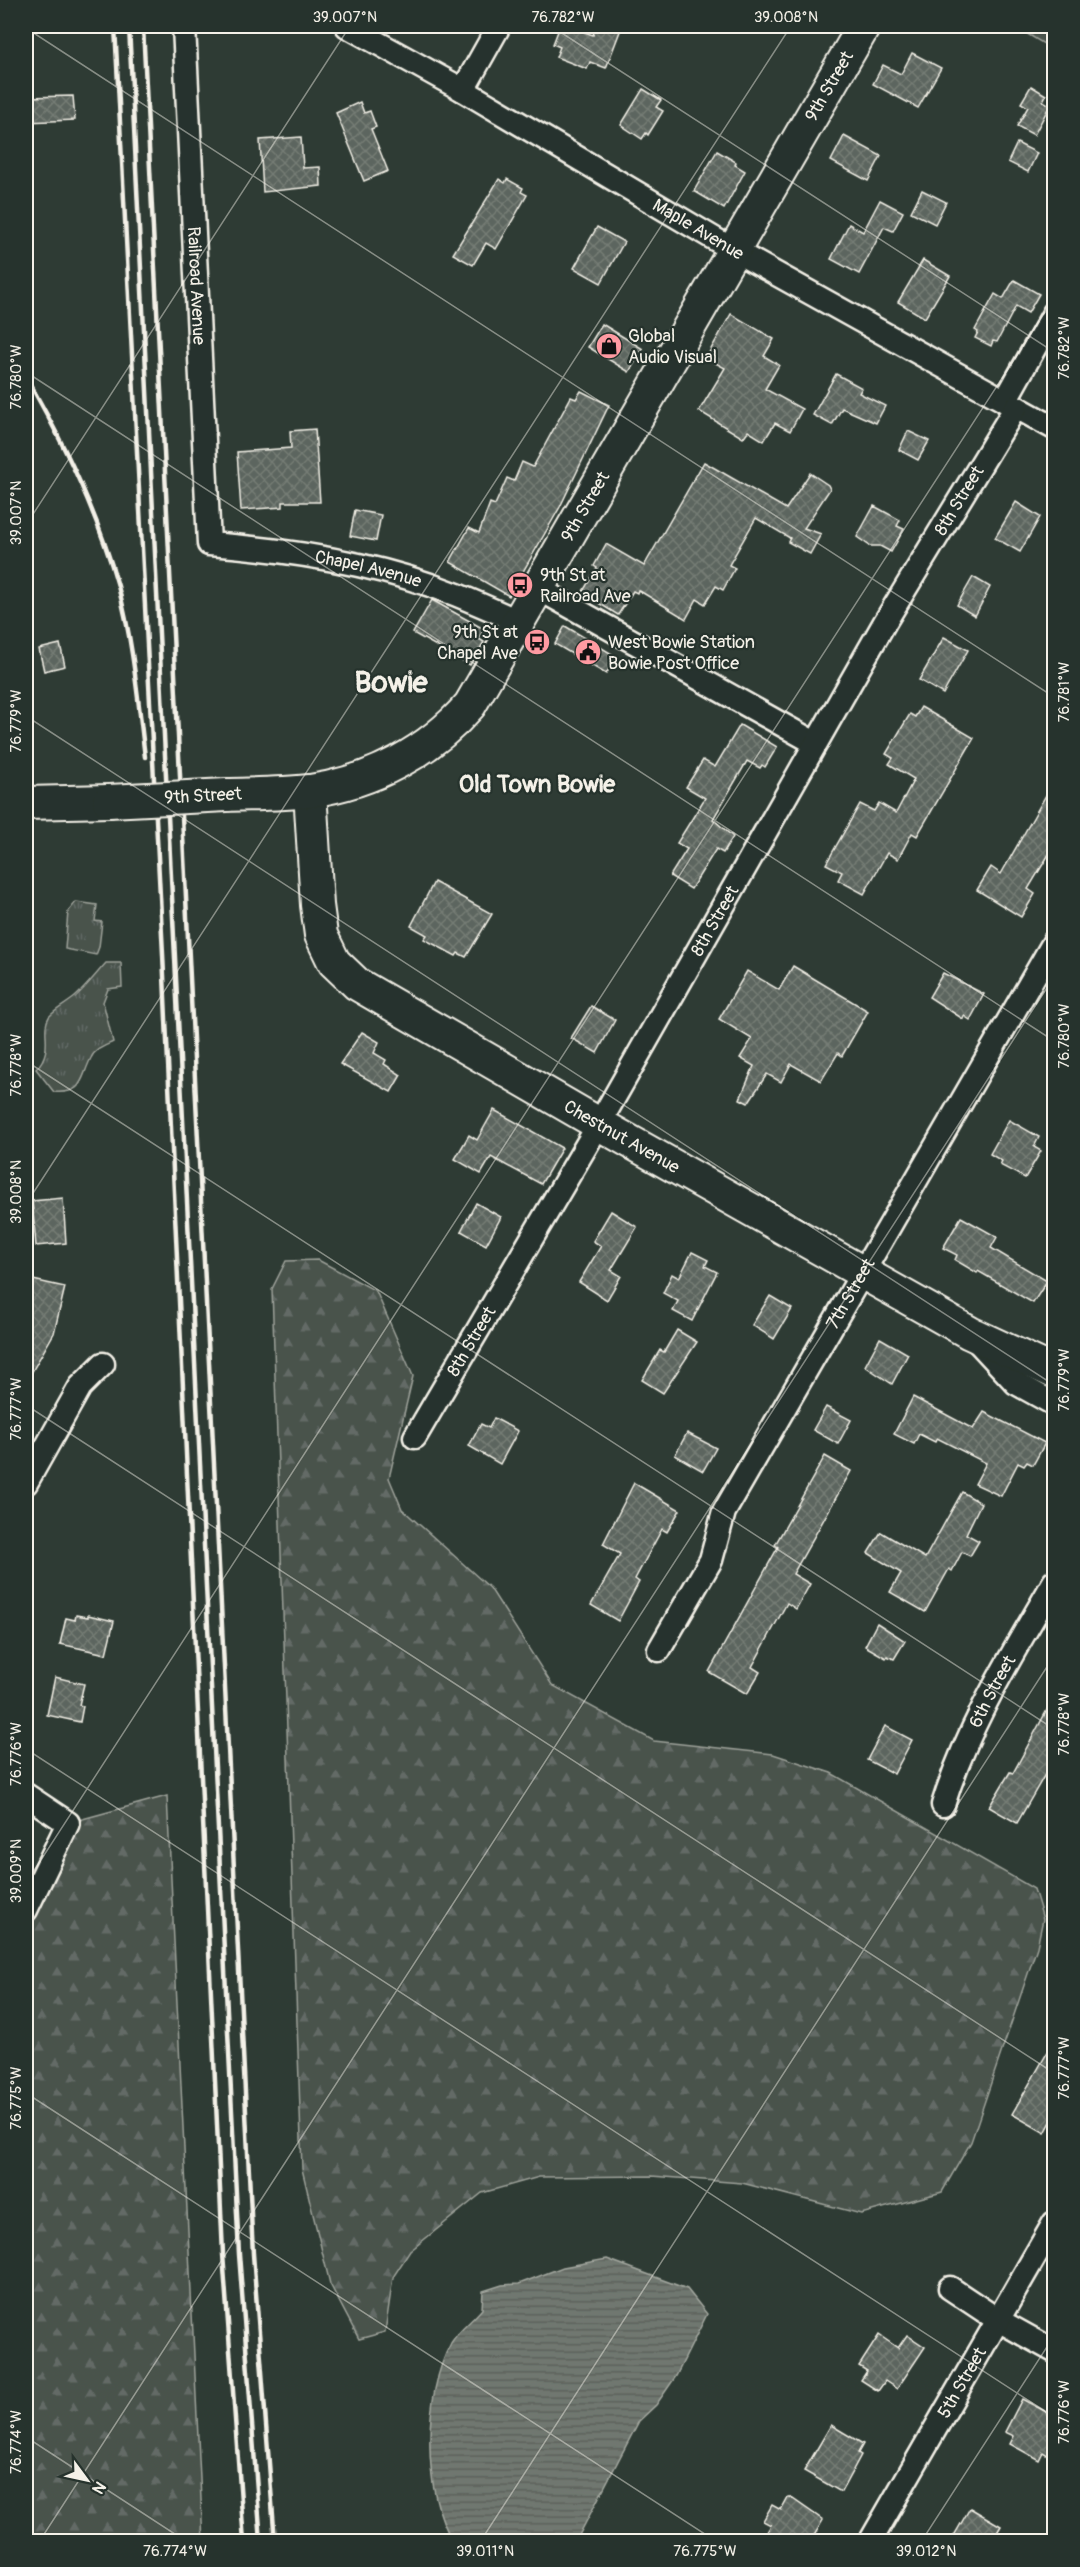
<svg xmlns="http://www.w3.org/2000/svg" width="1080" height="2567" font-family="Pangolin,sans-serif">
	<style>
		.forest { fill: url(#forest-firs); stroke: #9ea29a; stroke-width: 1.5 }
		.park { fill: url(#park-tufts); stroke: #9ea29a; stroke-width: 1.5 }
		.water { fill: url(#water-rules); stroke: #a4a8a0; stroke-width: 1.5 }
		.building { fill: url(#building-cross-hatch); stroke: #f4f1e8; stroke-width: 1.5 }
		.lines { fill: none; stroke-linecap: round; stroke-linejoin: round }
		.street-casing { stroke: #f4f1e8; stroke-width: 27 }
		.secondary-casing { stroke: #f4f1e8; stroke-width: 36 }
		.street { stroke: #26332d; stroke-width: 22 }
		.secondary { stroke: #26332d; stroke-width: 32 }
		.rail { stroke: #f4f1e8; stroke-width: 4.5 }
		.secondary-bridge-casing { stroke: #f4f1e8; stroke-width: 36; stroke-linecap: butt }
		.secondary-bridge { stroke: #26332d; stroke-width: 32 }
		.ticks { fill: none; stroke: #f4f1e8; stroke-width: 1.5; stroke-opacity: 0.45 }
		.labels { text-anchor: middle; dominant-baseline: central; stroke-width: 4.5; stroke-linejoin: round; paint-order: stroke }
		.street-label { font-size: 18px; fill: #f4f1e8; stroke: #26332d }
		.poi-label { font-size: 18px; fill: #f4f1e8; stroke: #26332d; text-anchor: start }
		.district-label { font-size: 24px; font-weight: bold; fill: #f4f1e8; stroke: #26332d }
		.town-label { font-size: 30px; font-weight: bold; fill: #f4f1e8; stroke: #26332d }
		.neatline { fill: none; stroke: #f4f1e8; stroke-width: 2 }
		.ticks-label { font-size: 15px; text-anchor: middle; fill: #f4f1e8 }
	</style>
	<defs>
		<pattern id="forest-firs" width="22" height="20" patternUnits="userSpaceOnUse" patternTransform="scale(1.5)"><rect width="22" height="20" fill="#48524c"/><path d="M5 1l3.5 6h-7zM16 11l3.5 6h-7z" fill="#636b66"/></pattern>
		<pattern id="park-tufts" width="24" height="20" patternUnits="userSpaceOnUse" patternTransform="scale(1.5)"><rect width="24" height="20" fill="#48524c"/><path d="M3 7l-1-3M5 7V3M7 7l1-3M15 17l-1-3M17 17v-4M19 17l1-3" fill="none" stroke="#636b66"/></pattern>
		<pattern id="water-rules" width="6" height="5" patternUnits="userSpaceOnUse" patternTransform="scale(1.5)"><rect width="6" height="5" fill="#6f7770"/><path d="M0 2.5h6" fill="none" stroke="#5c605b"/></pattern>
		<pattern id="building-cross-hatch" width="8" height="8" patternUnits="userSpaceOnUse" patternTransform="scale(1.5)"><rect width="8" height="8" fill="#5c655e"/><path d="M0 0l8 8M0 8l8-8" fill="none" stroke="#747c75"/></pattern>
	</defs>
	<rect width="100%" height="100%" fill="#2e3b34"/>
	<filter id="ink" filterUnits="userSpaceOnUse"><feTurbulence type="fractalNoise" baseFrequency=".0167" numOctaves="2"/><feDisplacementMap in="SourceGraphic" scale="12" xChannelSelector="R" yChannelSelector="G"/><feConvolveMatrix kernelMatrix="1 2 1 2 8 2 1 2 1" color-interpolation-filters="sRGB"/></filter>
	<g filter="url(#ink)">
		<g class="forest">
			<path d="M1014 26H1054V50Z"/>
			<path d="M318 1260 376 1291 413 1376 389 1478 402 1509 490 1588 552 1685 654 1741 773 1754 831 1773 1034 1889 1043 1919 1037 1947 971 2142 942 2192 861 2214 742 2183 652 2176 539 2177 482 2193 410 2251 393 2277 385 2332 359 2339 330 2284 302 2169 272 1289 286 1261Z"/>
			<path d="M167 1796 203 2541 26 2542V1885L68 1823Z"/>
		</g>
		<g class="park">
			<path d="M76 902 97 905 95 921 102 922 99 947 96 955 65 949 68 912Z"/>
			<path d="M106 963H121L122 987 108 989 103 1002 113 1042C105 1046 95 1049 91 1058 80 1080 84 1094 54 1092L36 1069C55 1049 40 1032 49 1017 55 1009 67 1004 75 997 86 987 96 974 106 963Z"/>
		</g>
		<path class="water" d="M607 2259 687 2289 707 2314 676 2376 656 2405 639 2421 576 2541H453C422 2493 423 2394 451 2343 458 2331 473 2320 482 2309L483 2291 502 2285 519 2284 563 2267Z"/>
		<g class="building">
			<path d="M560 26H569L593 35 596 26H622L606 68 590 62 587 69 556 57 560 47 553 44Z"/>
			<path d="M912 53 941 68 918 108 873 84 883 65 901 74Z"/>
			<path d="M1031 86 1046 95 1043 101 1050 105 1034 135 1017 126 1028 107 1021 103Z"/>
			<path d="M643 89 661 100 656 107 663 111 648 135 646 133 642 139 621 125Z"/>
			<path d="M73 96 75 120 26 122V97Z"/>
			<path d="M360 102 364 113 370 111 376 127 371 129 388 171 364 181 336 113Z"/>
			<path d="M844 136 881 156 868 181 831 161Z"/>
			<path d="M301 137 303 168 320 167 321 186 263 192 260 140Z"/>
			<path d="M1017 143 1037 153 1028 172 1008 162Z"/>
			<path d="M717 151 736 162 735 165 745 171 724 209 694 191Z"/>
			<path d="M499 179 505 183 507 179 523 188 521 192 527 195 496 249 486 243 473 265 453 254Z"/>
			<path d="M922 190 946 202 935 224 911 212Z"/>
			<path d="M880 200 903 212 893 231 884 227 859 274 831 259 849 224 863 232Z"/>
			<path d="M597 227 624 242 601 283 574 268Z"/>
			<path d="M923 260 950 276 925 318 898 302Z"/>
			<path d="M1014 280 1039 294 1028 313 1016 306 997 342 993 341 991 346 975 338 978 332 975 330 995 294 1003 299Z"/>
			<path d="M731 314 774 339 764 356 779 365 765 389 802 409 790 431 775 423 764 441 748 431 743 438 699 411 725 368 706 358Z"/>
			<path d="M602 324 643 349 629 372 588 347Z"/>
			<path d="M836 374 862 388 859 393 885 406 876 423 842 408 832 425 813 415Z"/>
			<path d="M581 391 609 405 560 507 509 596 450 562 469 528 479 533 490 503 495 505 507 478 514 481 522 462 533 467 571 397 576 399Z"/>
			<path d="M315 429 320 502H283V507L241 510 237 452 291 448 290 431Z"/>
			<path d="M908 431 929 441 918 460 899 450Z"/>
			<path d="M704 462 786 509 810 473 828 485 830 489 804 528 821 534 810 554 788 542 790 538 756 518 729 565 735 568 723 590 716 586 705 604 697 599 686 619 638 590 637 593 633 591 618 615 582 593 597 568 594 566 606 544 644 566Z"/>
			<path d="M1016 502 1040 517 1020 552 995 538Z"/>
			<path d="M874 506 900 520 897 526 904 529 891 552 880 546H870L857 537Z"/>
			<path d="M355 510 381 515 376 541 350 536Z"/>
			<path d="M973 577 990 587 975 616 957 605Z"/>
			<path d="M432 600 484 629 479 639 484 642 470 665 413 633Z"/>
			<path d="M565 626 617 657 606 674 555 644Z"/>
			<path d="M944 637 968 650 943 694 919 680Z"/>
			<path d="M60 644 65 666 44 671 39 649Z"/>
			<path d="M921 707 974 738 917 836 912 833 898 859 887 853 864 894 838 880 842 872 826 864 860 804 874 811 879 803 896 813 914 779 889 764 893 758 886 754 910 714 915 717Z"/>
			<path d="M740 725 777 747 765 767 762 765 760 768 747 761 713 819 733 837 723 853 716 849 691 889 670 876 687 849 677 843 705 798 686 787 703 760 715 767Z"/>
			<path d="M1054 781V846L1028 889 1035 894 1021 917 977 890 991 867 1001 874Z"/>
			<path d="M434 882 492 914 466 957 458 953 456 956 424 939 427 935 411 926Z"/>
			<path d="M793 966 868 1011 842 1056 838 1053 821 1081 791 1064 781 1082 767 1074 748 1103 740 1099 754 1066 740 1058 752 1039 719 1019 747 971 779 990Z"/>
			<path d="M943 973 984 994 970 1020 964 1016 963 1019 929 997Z"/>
			<path d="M591 1006 615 1020 597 1053 571 1038Z"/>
			<path d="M362 1032 379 1042 374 1053 386 1060 384 1064 401 1075 391 1092 340 1064Z"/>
			<path d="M494 1110 562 1148 541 1184 491 1157 481 1174 455 1159 469 1135 477 1140Z"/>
			<path d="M1009 1120 1039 1137 1034 1147 1041 1151 1025 1178 1000 1165 1002 1161 990 1154Z"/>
			<path d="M63 1198 66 1243 36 1246 32 1201Z"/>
			<path d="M476 1203 501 1217 486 1245 461 1231Z"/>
			<path d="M611 1211 637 1227 611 1270 621 1276 607 1300 579 1282 601 1246 593 1241Z"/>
			<path d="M961 1217 997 1237 991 1248 1047 1281 1033 1303 978 1271 977 1273 955 1260 957 1255 943 1248Z"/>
			<path d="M692 1252 708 1260 705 1266 717 1272 692 1321 673 1311 678 1301 663 1293 672 1274 679 1278Z"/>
			<path d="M33 1280 65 1287 54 1333 26 1382V1314Z"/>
			<path d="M770 1296 792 1309 774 1339 752 1325Z"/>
			<path d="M677 1330 697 1342 663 1393 642 1380 660 1350 664 1352Z"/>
			<path d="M880 1338 908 1354 892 1384 865 1366Z"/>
			<path d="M913 1397 973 1429 984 1412 1045 1443 1033 1465 1027 1462 1024 1466 1018 1463 1001 1496 975 1484 986 1463 937 1438 935 1442 919 1434 914 1444 894 1434Z"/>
			<path d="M826 1407 851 1420 838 1444 813 1430Z"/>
			<path d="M494 1418 518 1431 500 1464 469 1446 481 1424 489 1428Z"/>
			<path d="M687 1433 716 1448 703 1471 675 1455Z"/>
			<path d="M825 1456 851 1471 793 1574 810 1584 796 1609 787 1603 752 1667 760 1672 747 1694 709 1672 778 1547 775 1545Z"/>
			<path d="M634 1483 680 1510 667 1532 662 1529 635 1579 639 1582 618 1621 591 1605 620 1554 603 1544Z"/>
			<path d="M962 1492 981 1503 966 1534 979 1541 970 1556 962 1552 952 1571 949 1569 925 1612 890 1592 901 1573 868 1553 881 1532 925 1558Z"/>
			<path d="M76 1615 88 1617V1615L114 1621 106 1654 60 1644 66 1618 75 1620Z"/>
			<path d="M877 1623 905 1641 894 1659 887 1656 886 1658 865 1646Z"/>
			<path d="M55 1677 84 1684 79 1705 83 1706 80 1722 47 1715Z"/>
			<path d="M1054 1697V1776L1047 1771 1017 1823 989 1807 1010 1772 1013 1773Z"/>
			<path d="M885 1726 912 1740 894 1774 867 1760Z"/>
			<path d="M1054 2041V2116L1045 2133 1012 2114Z"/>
			<path d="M879 2335 898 2348 907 2335 925 2347 897 2389 885 2381 878 2391 861 2380 867 2371 859 2366Z"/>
			<path d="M1022 2399 1054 2416V2459L1043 2452 1039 2460 1010 2444 1014 2436 1005 2432Z"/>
			<path d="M831 2425 863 2444 858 2453 861 2455 841 2492 804 2471Z"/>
			<path d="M788 2497H790L823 2520 811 2541H762L771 2525 763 2521 772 2505 781 2510Z"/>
			<path d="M970 2508 1001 2526 992 2541H951Z"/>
		</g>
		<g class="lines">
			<defs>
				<g id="street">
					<path id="s1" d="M184 26 209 544C291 550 376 563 452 593 475 602 497 612 520 622"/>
					<path id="s2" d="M347 26 463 90 735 251 1054 428"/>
					<path d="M463 90 499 26"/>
					<path d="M1005 401 1054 313"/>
					<path d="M539 589 815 743"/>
					<path d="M977 1341 1016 1383 1054 1404"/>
					<path id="s3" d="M415 1437 599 1124 885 622 1016 407"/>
					<path d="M26 1483 80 1387 103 1364"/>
					<path id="s4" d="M659 1650 711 1560 724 1512 1054 942"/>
					<path d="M26 1795 68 1823 26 1910"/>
					<path id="s5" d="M943 1805C968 1724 1012 1655 1054 1582"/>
					<path d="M950 2288 998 2320 1054 2351"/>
					<path id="s6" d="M870 2542 1054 2223"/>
				</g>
				<g id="secondary">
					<path id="s7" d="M310 791 317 905 321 935 334 962 357 984 599 1124 970 1333 1054 1372"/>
					<path id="s8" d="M227 795C255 794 283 794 310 791 372 782 429 752 470 705L864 26"/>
					<path d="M26 803 109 801"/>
				</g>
			</defs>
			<use href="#street" class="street-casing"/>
			<use href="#secondary" class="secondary-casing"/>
			<use href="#street" class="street"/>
			<use href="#secondary" class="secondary"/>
			<g class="rail">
				<path d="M115 26 163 954 223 2254 244 2542"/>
				<path d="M129 26 239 2254 261 2542"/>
				<path d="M143 26 253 2254 275 2542"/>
				<path d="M26 377C64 443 97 511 118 586 133 641 138 700 145 757"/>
			</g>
			<defs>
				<path id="secondary-bridge" d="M109 801 227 795"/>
			</defs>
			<use href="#secondary-bridge" class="secondary-bridge-casing"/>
			<use href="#secondary-bridge" class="secondary-bridge"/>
		</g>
	</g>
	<path class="ticks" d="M551 26 1054 352M26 28 1054 697M26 372 1054 1041M26 525 350 26M26 716 1054 1385M26 1061 1054 1729M26 1204 791 26M26 1405 1054 2073M26 1749 1054 2417M26 1883 1054 298M26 2093 717 2542M26 2437 187 2542M39 2542 1054 977M480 2542 1054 1656M921 2542 1054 2336"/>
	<defs>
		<symbol id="shop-disc" viewBox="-11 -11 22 22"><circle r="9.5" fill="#ff9aa2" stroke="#26332d"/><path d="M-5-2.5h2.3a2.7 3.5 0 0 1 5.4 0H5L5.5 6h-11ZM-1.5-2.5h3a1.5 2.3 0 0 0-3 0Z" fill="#111"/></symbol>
		<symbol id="bus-disc" viewBox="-11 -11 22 22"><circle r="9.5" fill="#ff9aa2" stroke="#26332d"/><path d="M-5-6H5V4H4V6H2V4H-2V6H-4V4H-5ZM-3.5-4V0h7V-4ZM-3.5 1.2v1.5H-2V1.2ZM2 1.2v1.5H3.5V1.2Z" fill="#111"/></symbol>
		<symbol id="civic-disc" viewBox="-11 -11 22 22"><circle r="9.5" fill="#ff9aa2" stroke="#26332d"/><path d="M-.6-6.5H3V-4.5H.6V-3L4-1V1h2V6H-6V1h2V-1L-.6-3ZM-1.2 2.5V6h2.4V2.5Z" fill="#111"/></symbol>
	</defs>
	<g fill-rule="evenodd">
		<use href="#shop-disc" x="594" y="331" width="30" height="30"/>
		<use href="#bus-disc" x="505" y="570" width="30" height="30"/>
		<use href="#bus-disc" x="522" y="627" width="30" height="30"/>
		<use href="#civic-disc" x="573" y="637" width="30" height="30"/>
	</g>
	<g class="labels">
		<g class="street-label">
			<text stroke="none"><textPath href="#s8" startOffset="984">9th Street</textPath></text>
			<text stroke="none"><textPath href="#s2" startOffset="406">Maple Avenue</textPath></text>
			<text stroke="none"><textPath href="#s1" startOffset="260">Railroad Avenue</textPath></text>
			<text stroke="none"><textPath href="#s3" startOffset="1083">8th Street</textPath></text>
			<text stroke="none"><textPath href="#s8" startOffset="498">9th Street</textPath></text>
			<text stroke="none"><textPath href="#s1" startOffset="680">Chapel Avenue</textPath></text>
			<text transform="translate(203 796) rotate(-3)">9th Street</text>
			<text stroke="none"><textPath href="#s3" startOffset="597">8th Street</textPath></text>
			<text stroke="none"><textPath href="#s7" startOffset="512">Chestnut Avenue</textPath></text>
			<text stroke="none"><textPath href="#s4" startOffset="406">7th Street</textPath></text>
			<text stroke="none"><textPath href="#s3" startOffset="111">8th Street</textPath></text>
			<text stroke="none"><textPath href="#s5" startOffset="124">6th Street</textPath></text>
			<text stroke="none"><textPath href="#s6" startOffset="184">5th Street</textPath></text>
		</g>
		<g class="poi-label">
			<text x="628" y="336">Global<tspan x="628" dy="21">Audio Visual</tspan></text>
			<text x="540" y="575">9th St at<tspan x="540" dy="21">Railroad Ave</tspan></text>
			<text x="518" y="632" text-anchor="end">9th St at<tspan x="518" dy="21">Chapel Ave</tspan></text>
			<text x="608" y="642">West Bowie Station<tspan x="608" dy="21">Bowie Post Office</tspan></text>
		</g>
		<g class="district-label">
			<text x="537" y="784">Old Town Bowie</text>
		</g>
		<g class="town-label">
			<text x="391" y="682">Bowie</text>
		</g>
	</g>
	<rect width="1080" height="2567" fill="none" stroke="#26332d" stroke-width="66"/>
	<g transform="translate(87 2480) rotate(123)" stroke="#26332d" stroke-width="4.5" paint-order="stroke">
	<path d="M0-4.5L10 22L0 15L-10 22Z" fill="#f4f1e8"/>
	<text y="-9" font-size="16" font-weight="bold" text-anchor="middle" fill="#f4f1e8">N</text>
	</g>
	<rect x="33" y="33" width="1014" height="2501" class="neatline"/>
	<g class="ticks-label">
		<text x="345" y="22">39.007°N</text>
		<text x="563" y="22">76.782°W</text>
		<text x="786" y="22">39.008°N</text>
		<text transform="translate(1064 348) rotate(-90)" y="5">76.782°W</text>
		<text transform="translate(16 377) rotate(-90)" y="5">76.780°W</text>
		<text transform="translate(16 513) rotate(-90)" y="5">39.007°N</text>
		<text transform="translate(1064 692) rotate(-90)" y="5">76.781°W</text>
		<text transform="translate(16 721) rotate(-90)" y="5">76.779°W</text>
		<text transform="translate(1064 1036) rotate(-90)" y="5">76.780°W</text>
		<text transform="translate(16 1065) rotate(-90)" y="5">76.778°W</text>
		<text transform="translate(16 1192) rotate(-90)" y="5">39.008°N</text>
		<text transform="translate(1064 1380) rotate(-90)" y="5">76.779°W</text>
		<text transform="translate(16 1409) rotate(-90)" y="5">76.777°W</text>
		<text transform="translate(1064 1724) rotate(-90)" y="5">76.778°W</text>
		<text transform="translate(16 1754) rotate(-90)" y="5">76.776°W</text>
		<text transform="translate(16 1871) rotate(-90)" y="5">39.009°N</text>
		<text transform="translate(1064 2068) rotate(-90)" y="5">76.777°W</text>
		<text transform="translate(16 2098) rotate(-90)" y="5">76.775°W</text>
		<text transform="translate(1064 2412) rotate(-90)" y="5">76.776°W</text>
		<text transform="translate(16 2442) rotate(-90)" y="5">76.774°W</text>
		<text x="175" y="2556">76.774°W</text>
		<text x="485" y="2556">39.011°N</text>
		<text x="705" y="2556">76.775°W</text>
		<text x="926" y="2556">39.012°N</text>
	</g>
</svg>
